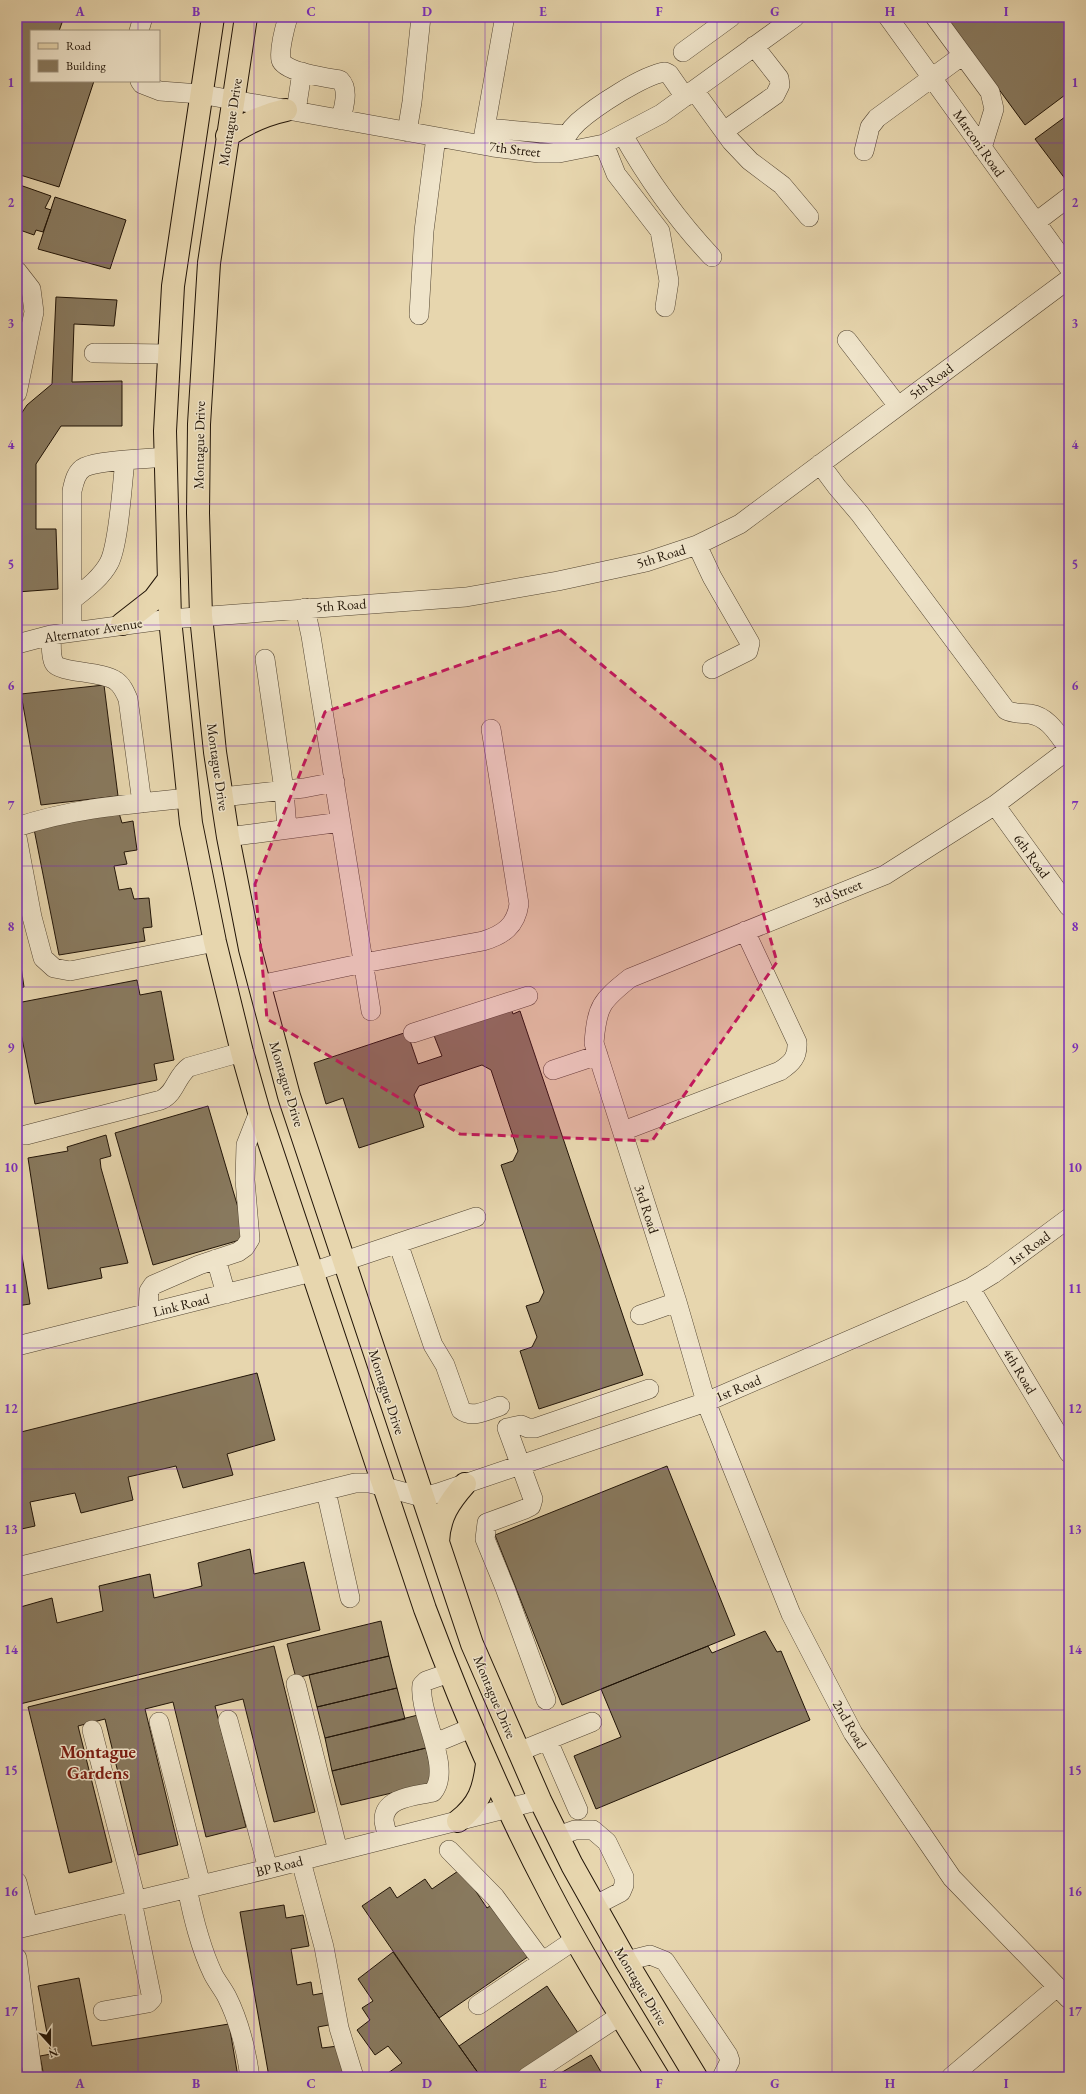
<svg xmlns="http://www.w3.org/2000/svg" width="1086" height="2094" viewBox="0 0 1086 2094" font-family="'EB Garamond',serif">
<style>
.building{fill:#88795e;stroke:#211407}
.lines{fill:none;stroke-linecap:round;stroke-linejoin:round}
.minor-casing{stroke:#524431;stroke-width:20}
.major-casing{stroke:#211407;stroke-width:24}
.minor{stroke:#efe4ca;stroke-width:19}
.major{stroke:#e7d6ae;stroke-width:22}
.marked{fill:#c2185b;fill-opacity:0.2;stroke:#c2185b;stroke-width:3;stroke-dasharray:8 5;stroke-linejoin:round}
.grid{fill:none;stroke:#7b2cbf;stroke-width:1;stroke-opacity:0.55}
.labels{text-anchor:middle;stroke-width:3;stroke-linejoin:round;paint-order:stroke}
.street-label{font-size:14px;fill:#211407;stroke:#efe4ca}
.district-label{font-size:18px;font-weight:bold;fill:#7a1f14;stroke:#efe4ca}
.neatline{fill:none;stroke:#7b2cbf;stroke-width:1.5}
.grid-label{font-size:13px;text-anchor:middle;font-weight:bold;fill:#7b2cbf}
</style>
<rect width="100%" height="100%" fill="#e7d6ae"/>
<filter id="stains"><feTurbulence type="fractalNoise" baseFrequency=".005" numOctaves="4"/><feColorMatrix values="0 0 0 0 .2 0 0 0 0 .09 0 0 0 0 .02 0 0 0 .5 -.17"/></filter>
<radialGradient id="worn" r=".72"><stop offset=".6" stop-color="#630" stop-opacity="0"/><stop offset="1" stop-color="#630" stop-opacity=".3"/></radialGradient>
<!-- building -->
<path class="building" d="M17,17H64L59,31H31V81H94L59,187L17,174Z
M946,17H1069V92L1025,125Z
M1069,114V178L1066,180L1035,139Z
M17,184L51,196L45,208L51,210L43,232L36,230L34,235L17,229Z
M55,197L126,220L110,269L38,249Z
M56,297L117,300L114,326L74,324L72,382L122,381V426H61L36,464V529H56L58,589L17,592V420L27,405L52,384Z
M104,685L118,796L41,805L21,694Z
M119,813L122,823L133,821L137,850L124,852L127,864L114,866L119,890L131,888L134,899L149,898L152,927L143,928L145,941L59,955L34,829Z
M17,939L24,987L17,988Z
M137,980L140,995L161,991L174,1060L154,1064L157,1080L35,1104L17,1013V1003Z
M510,1006L513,1014L520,1011L643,1375L539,1409L520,1351L532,1347L537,1337L526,1306L539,1302L544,1292L501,1165L513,1161L518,1151L491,1070L482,1065L419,1086L414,1095L424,1127L359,1148L343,1098L326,1104L314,1063L407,1032L418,1064L442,1056L433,1033Z
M208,1106L247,1238L153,1265L115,1133Z
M106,1135L111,1156L100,1159L101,1168L128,1263L100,1268L102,1278L48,1289L28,1158L68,1151L67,1147Z
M17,1226L30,1304L17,1306Z
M257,1373L275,1440L227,1454L233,1475L183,1488L176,1466L128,1477L133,1500L81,1513L75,1493L30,1502L35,1526L17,1530V1433Z
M667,1466L735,1635L562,1705L495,1535Z
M250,1549L254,1574L304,1562L320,1630L20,1704L17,1690V1608L52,1598L57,1623L103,1611L99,1586L150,1574L154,1598L202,1586L198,1563Z
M381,1621L389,1656L296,1678L287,1644Z
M765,1631L777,1652L781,1651L810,1720L596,1809L574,1756L621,1737L601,1689L708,1646L712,1653Z
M274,1646L315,1812L274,1822L243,1699L215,1706L246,1827L206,1837L173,1702L145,1709L178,1845L138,1855L105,1719L78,1726L112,1862L69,1873L28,1707Z
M389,1656L397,1688L317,1707L309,1675Z
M397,1688L405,1719L325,1738L317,1707Z
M418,1715L426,1748L332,1771L325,1738Z
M426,1748L434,1783L341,1805L332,1771Z
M461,1869L487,1908L493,1904L529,1956L439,2018L362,1906L390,1887L397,1898L425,1879L432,1889Z
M284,1905L286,1918L303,1915L309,1946L291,1949L297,1985L311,1982L313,1995L329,1992L334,2024L318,2027L322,2048L338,2046L344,2077H269L240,1912Z
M393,1952L439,2018L481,2077H391L388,2073L402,2063L388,2046L375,2055L357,2030L370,2020L362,2008L373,2001L358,1979Z
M79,1978L92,2046L229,2024L238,2077H44L40,2056L51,2054L38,1986Z
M547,1986L580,2036L520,2077H481L459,2046Z
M591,2055L604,2077H554Z"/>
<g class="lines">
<!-- minor casing -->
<g class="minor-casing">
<path id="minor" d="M288,17C285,27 279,50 281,60C284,72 328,78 340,80C350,90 343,108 341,120
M888,17L1069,268
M935,17L990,92L994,109L982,148
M139,31L143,17
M683,52L731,17
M140,81L142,84L160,91L200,94L493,147L539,153H559L604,144L661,114L795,17
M694,90L731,141L750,161L782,185L809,217
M296,111L302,72
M486,128L566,135
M724,131L775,95L780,85L779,78L754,46
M407,132L412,102L421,17
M623,135C648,179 678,221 712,257
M604,144L616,174L660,231L669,281L665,307
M482,145L504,21
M864,151L870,127L877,118L963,55
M559,153C563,141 568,131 578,122C595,107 643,75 665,72L669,74L685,97
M1036,222L1069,197
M17,271L31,289L34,312L17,393
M419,315L424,231L436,137
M847,340L898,406
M94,353L169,354
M820,464L837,487L860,514L1006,710C1014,714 1021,713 1030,714C1049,717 1058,735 1069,749
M697,545L712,577L750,643L748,651L712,669
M72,600C86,589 101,578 109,563C119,544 122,484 125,461
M305,608L311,636L371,1011
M72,632V491C74,482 76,471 85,467C99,460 148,459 166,457
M51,635C52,644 50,655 54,663C59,673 103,671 116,681C122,685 125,692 128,699L142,803
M17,644L51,635L170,619L466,597L558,581L646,562L697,545L740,524L1069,279
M265,659L284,790L287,829
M1069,749L995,805L885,875L630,978C601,1001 597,1006 594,1043L677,1302L706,1402L791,1614L853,1733L952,1878L1069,1999
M222,797L304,788L335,782
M995,805L1069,907
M17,827C72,808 131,804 188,798
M17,837L32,917L43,958L54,968L70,971L215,942
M228,837L341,822
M259,985L364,963L483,941C503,935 516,926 519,904L491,729
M413,1033L528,996
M553,1070L598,1055
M623,1131L780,1071C792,1063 798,1057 797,1042L745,931
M26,1135L161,1100C176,1093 176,1076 189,1067L242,1052
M398,1243L433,1345L445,1365L461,1410C472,1419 488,1410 500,1406
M216,1259L226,1294
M970,1288L1069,1453
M148,1313L149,1291L153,1285L199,1265L238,1252L245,1247L250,1239L245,1180L246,1145L259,1112
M640,1315L677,1302
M17,1346L312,1272L476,1217
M326,1491L350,1598
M17,1567L355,1483H370L422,1497L438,1493L706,1402L970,1288L993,1274L1069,1218
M296,1684L338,1851
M546,1700L505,1588L485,1539L487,1523L525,1509L531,1506L533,1499L507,1428L521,1425L528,1428H535L649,1389
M228,1720L268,1869
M159,1722L201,1885
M92,1730L136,1900
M548,1741L578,1810
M435,1743L471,1728
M518,1752L592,1722
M558,1836L575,1830H593L607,1842L624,1877V1885L621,1892L594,1906
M388,1839C387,1833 385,1827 384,1821C383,1797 416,1796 433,1792C453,1768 418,1714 422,1685L426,1681L449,1673
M449,1850L495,1897L542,1961
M301,1861L324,1947L339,2028L354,2077
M17,1882L28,1926
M187,1888C193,1917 200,1947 213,1974C217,1982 223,1989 227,1997C240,2023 246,2049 250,2077
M17,1929L268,1869L540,1800
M17,1958L33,2077
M626,1961L650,1955L665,1961L728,2055L730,2061L722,2077
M478,2005L576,1939
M103,2011L148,2003L152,1999L132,1901
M527,2077L621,2015
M951,2077L1057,1987"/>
</g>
<!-- major casing -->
<g class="major-casing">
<path id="major" d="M213,17L173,286L165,431L170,619L191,823L215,942L242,1052L259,1112L425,1609C461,1705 501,1800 549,1891C582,1955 621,2016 658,2077
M246,17L209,263L199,424L198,513L201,616L215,752L228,837L250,949L289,1096L472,1644L540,1800L572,1865L626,1961L696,2077
M227,136C246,123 263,115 286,110
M122,624L154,599L169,579
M438,1542C439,1517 449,1502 465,1484
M458,1821C479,1805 484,1789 487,1764"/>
</g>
<!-- minor -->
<use href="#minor" class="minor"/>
<!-- major -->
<use href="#major" class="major"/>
</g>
<!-- marked area -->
<path class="marked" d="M560,630L721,764L777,962L652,1141L460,1134L267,1019L255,884L325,712Z"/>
<!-- grid -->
<path class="grid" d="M138,17V31M254,17V2077M369,17V2077M485,17V2077M601,17V2077M717,17V2077M832,17V2077M948,17V2077M138,81V2077M17,143H1069M17,263H1069M17,384H1069M17,504H1069M17,625H1069M17,746H1069M17,866H1069M17,987H1069M17,1107H1069M17,1228H1069M17,1348H1069M17,1469H1069M17,1590H1069M17,1710H1069M17,1831H1069M17,1951H1069"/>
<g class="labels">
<!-- street labels -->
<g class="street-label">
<text transform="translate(230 122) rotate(-81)" y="5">Montague Drive</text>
<text transform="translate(979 143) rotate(55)" y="5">Marconi Road</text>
<text transform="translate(515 149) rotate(7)" y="5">7th Street</text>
<text transform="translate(931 381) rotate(-36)" y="5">5th Road</text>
<text transform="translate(199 445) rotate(-89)" y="5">Montague Drive</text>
<text transform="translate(661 556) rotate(-17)" y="5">5th Road</text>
<text transform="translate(341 605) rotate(-4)" y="5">5th Road</text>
<text transform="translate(93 630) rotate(-9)" y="5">Alternator Avenue</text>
<text transform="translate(218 767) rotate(82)" y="5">Montague Drive</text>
<text transform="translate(1032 856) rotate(54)" y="5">6th Road</text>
<text transform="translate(837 893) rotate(-22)" y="5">3rd Street</text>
<text transform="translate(287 1084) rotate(73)" y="5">Montague Drive</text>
<text transform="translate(647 1209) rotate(72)" y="5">3rd Road</text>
<text transform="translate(1029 1248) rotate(-36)" y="5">1st Road</text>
<text transform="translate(181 1305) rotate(-14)" y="5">Link Road</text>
<text transform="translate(1020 1371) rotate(59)" y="5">4th Road</text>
<text transform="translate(738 1388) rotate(-23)" y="5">1st Road</text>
<text transform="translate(387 1392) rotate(72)" y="5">Montague Drive</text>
<text transform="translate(495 1697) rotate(67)" y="5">Montague Drive</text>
<text transform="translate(850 1724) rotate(60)" y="5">2nd Road</text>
<text transform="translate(279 1866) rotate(-14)" y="5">BP Road</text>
<text transform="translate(641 1986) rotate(59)" y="5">Montague Drive</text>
</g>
<!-- district labels -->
<g class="district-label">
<text x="98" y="1758">Montague<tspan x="98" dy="21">Gardens</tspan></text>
</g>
</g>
<!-- margin -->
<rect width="1086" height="2094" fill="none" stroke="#e7d6ae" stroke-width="44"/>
<!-- legend -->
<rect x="30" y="30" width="130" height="52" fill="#efe4ca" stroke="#9d917c"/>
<rect x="38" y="43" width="20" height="6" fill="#e7d6ae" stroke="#9d917c"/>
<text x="66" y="50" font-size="12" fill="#211407">Road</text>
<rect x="38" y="60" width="20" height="12" fill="#88795e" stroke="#9d917c"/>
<text x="66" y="70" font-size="12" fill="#211407">Building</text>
<!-- north arrow -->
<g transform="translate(50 2044) rotate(159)" stroke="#efe4ca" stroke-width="3" paint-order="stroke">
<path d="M0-3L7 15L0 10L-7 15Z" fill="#211407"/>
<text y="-6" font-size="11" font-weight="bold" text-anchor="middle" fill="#211407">N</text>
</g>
<rect x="22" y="22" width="1042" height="2050" class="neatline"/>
<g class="grid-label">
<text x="80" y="16">A</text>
<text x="196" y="16">B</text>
<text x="311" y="16">C</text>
<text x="427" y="16">D</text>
<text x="543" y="16">E</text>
<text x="659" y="16">F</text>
<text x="775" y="16">G</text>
<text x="890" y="16">H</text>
<text x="1006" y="16">I</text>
<text x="11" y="87">1</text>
<text x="1075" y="87">1</text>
<text x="11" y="207">2</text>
<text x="1075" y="207">2</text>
<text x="11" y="328">3</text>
<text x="1075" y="328">3</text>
<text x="11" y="449">4</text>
<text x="1075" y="449">4</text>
<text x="11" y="569">5</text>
<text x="1075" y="569">5</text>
<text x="11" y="690">6</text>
<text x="1075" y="690">6</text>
<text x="11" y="810">7</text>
<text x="1075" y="810">7</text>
<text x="11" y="931">8</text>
<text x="1075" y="931">8</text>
<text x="11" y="1052">9</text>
<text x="1075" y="1052">9</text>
<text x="11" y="1172">10</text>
<text x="1075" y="1172">10</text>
<text x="11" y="1293">11</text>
<text x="1075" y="1293">11</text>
<text x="11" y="1413">12</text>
<text x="1075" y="1413">12</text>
<text x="11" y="1534">13</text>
<text x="1075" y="1534">13</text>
<text x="11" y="1654">14</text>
<text x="1075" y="1654">14</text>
<text x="11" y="1775">15</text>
<text x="1075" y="1775">15</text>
<text x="11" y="1896">16</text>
<text x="1075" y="1896">16</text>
<text x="11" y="2016">17</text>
<text x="1075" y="2016">17</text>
<text x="80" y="2088">A</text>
<text x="196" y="2088">B</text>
<text x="311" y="2088">C</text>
<text x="427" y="2088">D</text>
<text x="543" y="2088">E</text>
<text x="659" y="2088">F</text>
<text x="775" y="2088">G</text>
<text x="890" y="2088">H</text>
<text x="1006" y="2088">I</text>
</g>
<rect width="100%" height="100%" filter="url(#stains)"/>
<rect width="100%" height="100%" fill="url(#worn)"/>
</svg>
